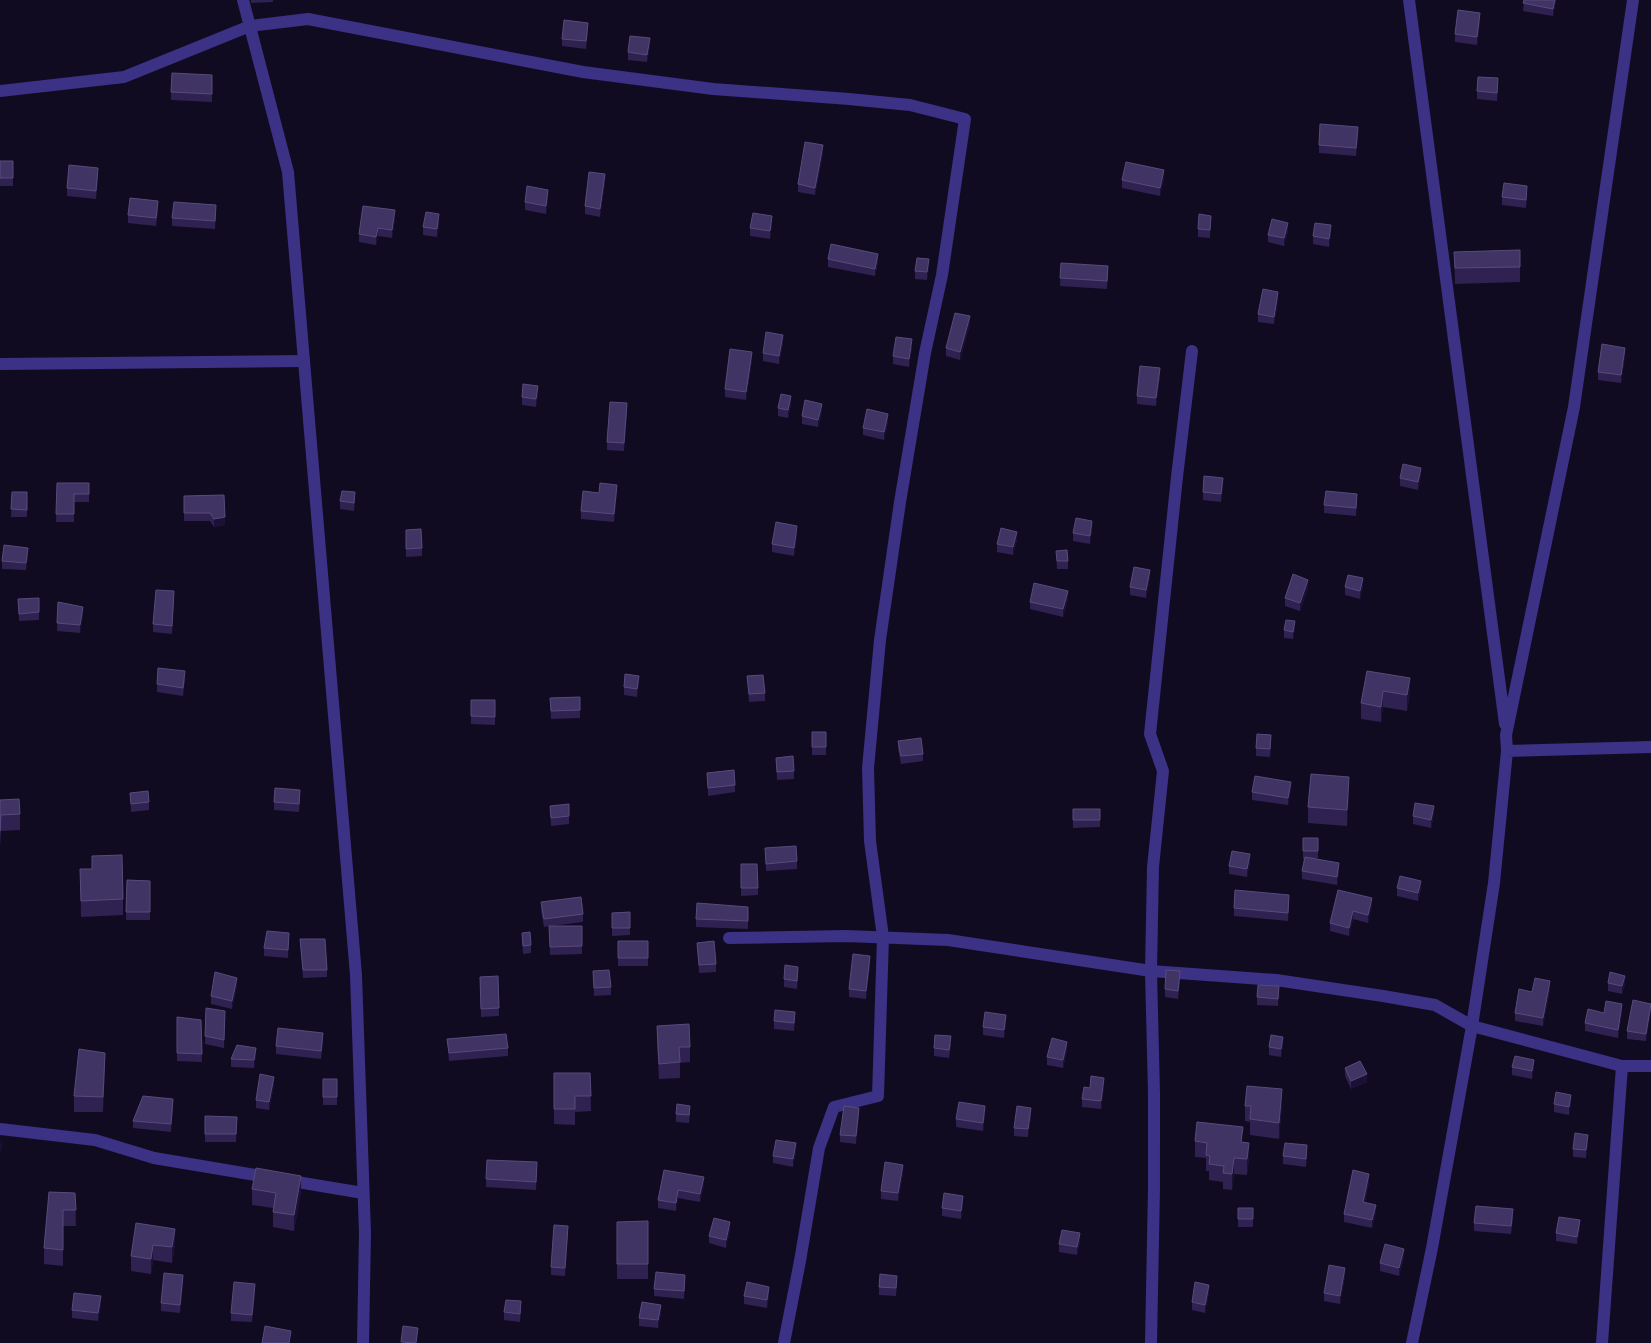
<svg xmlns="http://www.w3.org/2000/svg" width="1651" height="1343" viewBox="0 0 1651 1343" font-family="Commissioner,sans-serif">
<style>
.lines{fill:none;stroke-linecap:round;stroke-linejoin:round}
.lane{stroke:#3b3185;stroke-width:12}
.street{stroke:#3b3185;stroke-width:12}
.wall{fill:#2f2251}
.shaded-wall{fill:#1b1136}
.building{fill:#403464;stroke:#584b7c}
</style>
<rect width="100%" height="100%" fill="#100b21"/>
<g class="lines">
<!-- lane -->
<path class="lane" d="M250,26L308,19L583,72L713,89L849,99L910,105L965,119L942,275L925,353L900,502L880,640L868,768L870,841L883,937L878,1096L834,1107L819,1148L800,1261L784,1343
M0,364L304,361
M729,938L846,936L948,940L1151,971L1276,980L1383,996L1435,1005L1472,1026
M0,1129L95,1140L154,1158L363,1193
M1151,1343L1154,1188V1093L1151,971L1153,867L1163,771L1150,734L1177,477L1192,351"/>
<!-- street -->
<path class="street" d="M243,0L288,172L356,975L365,1233L363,1343
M1409,0L1505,724
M0,91L124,77L250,26
M1507,751L1651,747
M1472,1026L1622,1066H1651
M1412,1343L1432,1248L1472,1026L1494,883L1507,751L1506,735L1574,407L1633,0
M1602,1343L1622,1066"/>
</g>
<!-- wall -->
<path class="wall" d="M251,0H273V2L251,3Z
M1524,0H1556L1553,16L1523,11Z
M1480,21L1477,45L1455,42V34Z
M588,31L586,49L562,46V39Z
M650,46L647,62L628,60V52Z
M212,75V102L171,100V92Z
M1498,86L1497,101L1477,99V91Z
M1358,135L1356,156L1319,153V145Z
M823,153L815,195L798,192V184Z
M0,161H13V186H0Z
M98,176L96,199L67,196V188Z
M1164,178L1160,196L1122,188V180Z
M605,182L600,217L585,214V206Z
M1527,194L1526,208L1502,205V197Z
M548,198L546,214L525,210V202Z
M158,209L156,226L128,223V215Z
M216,213L215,229L172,226V218Z
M1211,216L1210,238L1198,237V229Z
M395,218L392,238L378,236L376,245L359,242V234Z
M439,222L437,237L423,235V227Z
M772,224L770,239L750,236V228Z
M1288,231L1284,246L1268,242V235Z
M1331,233L1329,247L1313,244V236Z
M1520,250V282L1455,284L1454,252Z
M828,259L878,262L875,276L828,267Z
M1061,263L1108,274L1107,289L1060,286Z
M929,267L927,280L915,279V271Z
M1278,300L1274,324L1258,322V314Z
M970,324L960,360L946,356V348Z
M783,343L779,364L763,361V353Z
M912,347L909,367L893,364V356Z
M1625,356L1621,383L1598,380V372Z
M752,360L746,400L725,397V389Z
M1160,376L1156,406L1137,404V396Z
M538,394L536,407L522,405V397Z
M791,404L788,418L778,416V408Z
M627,411L624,451L607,450V442Z
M822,412L818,427L802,424V416Z
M888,422L884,440L863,435V428Z
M1421,476L1418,490L1400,486V478Z
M57,483H89V502H74V522H56Z
M1223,486L1221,502L1203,500V492Z
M12,492H27V517H11Z
M617,492L614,522L581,519V511L599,493Z
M224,495L225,525L214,527L210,521H184V496Z
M355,500L354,511L340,509V501Z
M1357,502L1356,516L1324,513V505Z
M1092,529L1090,544L1073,541V533Z
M406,530L422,548V556L406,557Z
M797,534L794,556L772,552V544Z
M1017,540L1013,555L997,552V544Z
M1056,551L1068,561V569H1057Z
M28,556L26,570L2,569V561Z
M1150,578L1146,598L1130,595V587Z
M1363,586L1360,599L1345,595V587Z
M1308,588L1300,611L1285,606V598Z
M18,599L39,612V620L19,621Z
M174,599L172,634L153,632V624Z
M1068,599L1063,617L1030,609V602Z
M58,602L83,615L80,633L57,631Z
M1295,629L1293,639L1284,638V630Z
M1367,671L1410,694L1407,711L1383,707L1381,722L1361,719V703Z
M747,676L765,693V701L749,702Z
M185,679L183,696L157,692V684Z
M639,684L637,697L624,695V687Z
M580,697V718L551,719L550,698Z
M471,700H495V725L471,724Z
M812,732H826V755H812Z
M898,741L923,754V761L901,764L898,749Z
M1271,743L1270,757L1256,756V748Z
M776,758L794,771V779L777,780Z
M707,773L735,785V792L708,796Z
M1291,790L1288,805L1252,800V792Z
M130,793L149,802V810L131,812Z
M1349,793L1347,826L1308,823V807Z
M300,798L299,812L274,810V802Z
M0,800L20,814V830L1,831L0,847Z
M550,806L569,816V824L551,826Z
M1073,809H1100V827L1073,828Z
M1434,814L1431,828L1413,824V816Z
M1303,838H1318V858L1314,859L1339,871L1337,885L1302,879V871L1304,859H1303Z
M765,848L797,861V869L766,871Z
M92,856L123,899V915L81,917L80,869H92Z
M1250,862L1247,877L1229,874V866Z
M741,864L758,888V895L741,896Z
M127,880L150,881V920H126Z
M1397,888L1421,889L1418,901L1397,896Z
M1338,890L1372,906L1368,923L1353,919L1349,936L1330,931V923Z
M541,902L583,914V922L551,926H582V954L550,955L549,926L544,927L541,910Z
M1289,903L1288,921L1234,916V908Z
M748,907V929L696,927V919Z
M630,912V935L612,936V913Z
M289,933L288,958L264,956V948Z
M522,933L531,945V953L523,954Z
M300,939L327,970V977L303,978Z
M618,941H648V966H618Z
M697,943L716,964V972L699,973Z
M870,964L866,999L849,997V989Z
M593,971L611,987V995L594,996Z
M798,975L797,989L784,987V979Z
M498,976L499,1016L481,1017L480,977Z
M1180,979L1178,999L1165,997V989Z
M1608,983L1625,984L1622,994L1608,991Z
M237,986L232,1009L211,1004V996Z
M1279,986L1278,1006L1257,1005V997Z
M1550,989L1543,1026L1515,1021V1013Z
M1651,1004L1646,1041L1627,1039V1031Z
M206,1008L225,1011L224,1048L205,1044Z
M1622,1012L1618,1038L1585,1031V1023L1604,1013Z
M177,1017L201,1020L202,1062L177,1061Z
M795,1020L794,1031L774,1029V1021Z
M1006,1023L1004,1038L983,1035V1027Z
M657,1026L690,1047V1062L680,1063V1078L659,1079L657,1041Z
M447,1039L508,1048V1056L449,1061Z
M323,1041L321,1059L276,1054V1046Z
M951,1044L949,1058L934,1056V1048Z
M1283,1045L1281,1057L1269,1055V1047Z
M1067,1050L1063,1068L1047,1065V1057Z
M256,1056L254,1068L231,1067V1059Z
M1512,1067H1534L1532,1079L1512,1075Z
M105,1068L103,1112H74V1096Z
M1345,1068L1367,1082L1351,1089L1345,1076Z
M554,1073H590L591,1111L575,1112V1125L554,1124Z
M323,1079H337V1105H323Z
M274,1085L269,1110L256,1108V1100Z
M1104,1086L1101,1109L1082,1107V1099Z
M1571,1103L1569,1115L1554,1112V1104Z
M1282,1105L1279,1139L1250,1135V1122L1245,1121V1106Z
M173,1107L171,1132L133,1128V1121Z
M690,1113L689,1123L676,1122V1114Z
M985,1114L983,1131L956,1127V1119Z
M859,1115L856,1144L840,1142V1135Z
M205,1116L237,1117L236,1142H205Z
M1031,1116L1028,1137L1014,1136V1128Z
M1195,1141L1243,1142L1249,1158L1247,1175L1234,1174L1232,1190L1223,1189V1182L1209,1180V1171H1206V1158L1195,1157Z
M1588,1142L1586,1158L1573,1157V1149Z
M796,1151L793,1167L773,1163V1156Z
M1307,1153L1306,1167L1283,1164V1156Z
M537,1170L536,1190L486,1187V1179Z
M664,1170L704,1185L700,1202L678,1198L676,1211L658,1208V1200Z
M903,1173L898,1201L881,1199V1191Z
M1369,1182L1365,1202L1376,1212L1372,1228L1344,1222V1214Z
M252,1189L301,1192L294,1231L273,1227V1208L252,1205Z
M49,1192L75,1193L76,1226H63V1266L44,1264V1248Z
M963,1204L961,1219L942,1216V1208Z
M1238,1208H1253V1227H1238Z
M1513,1217L1511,1234L1474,1231V1223Z
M648,1221V1279H617V1222Z
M136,1223L175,1244L172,1263L153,1260L151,1274L131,1271V1256Z
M1580,1228L1577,1244L1556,1241V1233Z
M730,1230L726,1248L709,1243V1236Z
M568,1234L565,1276L551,1275V1267Z
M1080,1241L1077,1255L1059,1252V1244Z
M1404,1257L1399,1276L1380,1271V1263Z
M1345,1276L1340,1304L1324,1301V1293Z
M183,1283L180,1313L161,1311V1303Z
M685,1283L684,1299L654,1296V1289Z
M897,1284L896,1296L879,1295V1287Z
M255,1292L252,1322L231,1321V1313Z
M1209,1293L1205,1313L1192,1310V1302Z
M769,1295L767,1308L744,1304V1296Z
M101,1304L98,1321L72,1318V1310Z
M521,1309L520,1322L504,1320V1312Z
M661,1313L658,1328L639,1326V1318Z"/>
<!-- shaded-wall -->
<path class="shaded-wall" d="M1555,0H1556L1553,16V9Z
M1480,13V21L1477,45V37Z
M650,38V46L647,62V55Z
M823,145V153L815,195V188Z
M98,168V176L96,199V191Z
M1164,170V178L1160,196V188Z
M605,174V182L600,217V209Z
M548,190V198L546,214V206Z
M395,210V218L392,238V230Z
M439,214V222L437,237V229Z
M772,216V224L770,239V231Z
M1288,223V231L1284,246V238Z
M1331,225V233L1329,247V239Z
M378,228V236L376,245V237Z
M878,254V262L875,276V269Z
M929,259V267L927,280V272Z
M1278,292V300L1274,324V317Z
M970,316V324L960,360V352Z
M783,335V343L779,364V356Z
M912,339V347L909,367V359Z
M1625,348V356L1621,383V375Z
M752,352V360L746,400V392Z
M1160,368V376L1156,406V398Z
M538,386V394L536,407V399Z
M791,396V404L788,418V410Z
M627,403V411L624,451V443Z
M822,404V412L818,427V420Z
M888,414V422L884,440V432Z
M1421,468V476L1418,490V482Z
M1223,478V486L1221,502V494Z
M617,485V492L614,522V514Z
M225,517V525L214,527V519Z
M1092,521V529L1090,544V536Z
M797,526V534L794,556V548Z
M1017,532V540L1013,555V547Z
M28,548V556L26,570V563Z
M1150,570V578L1146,598V590Z
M1363,578V586L1360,599V591Z
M1308,580V588L1300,611V603Z
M1068,591V599L1063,617V609Z
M83,607V615L80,633V625Z
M1295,621V629L1293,639V632Z
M639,676V684L637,697V689Z
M1410,678V694L1407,711V695Z
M1383,691V707L1381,722V707Z
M1349,777V793L1347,826V810Z
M1291,782V790L1288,805V798Z
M1434,806V814L1431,828V820Z
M1250,854V862L1247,877V869Z
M1339,863V871L1337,885V877Z
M1421,881V889L1418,901V893Z
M1372,898V906L1368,923V915Z
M1353,911V919L1349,936V928Z
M870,956V964L866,999V991Z
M1625,976V984L1622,994V986Z
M237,978V986L232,1009V1001Z
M1550,981V989L1543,1026V1018Z
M1622,1004V1012L1618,1038V1030Z
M1651,1004V1012L1646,1041V1034Z
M1006,1015V1023L1004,1038V1030Z
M1283,1037V1045L1281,1057V1049Z
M1067,1042V1050L1063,1068V1060Z
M256,1048V1056L254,1068V1060Z
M105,1053V1068L103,1112V1097Z
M1534,1060V1067L1532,1079V1071Z
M1367,1074V1082L1351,1089V1081Z
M274,1077V1085L269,1110V1102Z
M1104,1078V1086L1101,1109V1101Z
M1282,1089V1105L1279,1139V1123Z
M1571,1095V1103L1569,1115V1107Z
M173,1099V1107L171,1132V1124Z
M985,1106V1114L983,1131V1123Z
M859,1108V1115L856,1144V1136Z
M1031,1108V1116L1028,1137V1129Z
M1588,1135V1142L1586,1158V1150Z
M2,1138V1146L0,1154V1146Z
M796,1143V1151L793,1167V1159Z
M1249,1143V1158L1247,1175V1159Z
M1234,1158V1174L1232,1190V1174Z
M903,1165V1173L898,1201V1193Z
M1369,1174V1182L1363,1210V1202Z
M301,1176V1192L294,1231V1215Z
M704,1177V1185L700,1202V1194Z
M678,1190V1198L676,1211V1203Z
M963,1196V1204L961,1219V1211Z
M1376,1205V1212L1372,1228V1220Z
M1580,1220V1228L1577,1244V1237Z
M730,1222V1230L726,1248V1240Z
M568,1226V1234L565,1276V1268Z
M175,1229V1244L172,1263V1247Z
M1080,1233V1241L1077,1255V1247Z
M153,1245V1260L151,1274V1259Z
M1404,1249V1257L1399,1276V1268Z
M1345,1268V1276L1340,1304V1296Z
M183,1275V1283L180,1313V1305Z
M255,1284V1292L252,1322V1315Z
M1209,1285V1293L1205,1313V1305Z
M769,1287V1295L767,1308V1300Z
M101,1296V1304L98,1321V1313Z
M661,1305V1313L658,1328V1320Z"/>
<!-- building -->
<path class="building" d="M1524,0H1555L1553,9L1523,3Z
M1458,10L1480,13L1477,37L1455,34Z
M564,20L588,23L586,41L562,39Z
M630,36L650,38L647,55L628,52Z
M172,73L212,75V94L171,92Z
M1478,77L1498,78L1497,93L1477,91Z
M1320,124L1358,127L1356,148L1319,145Z
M805,142L823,145L815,188L798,184Z
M0,161H13V178H0Z
M1126,162L1164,170L1160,188L1122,180Z
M69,165L98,168L96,191L67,188Z
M589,172L605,174L600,209L585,206Z
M1504,183L1527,186L1526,200L1502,197Z
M527,186L548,190L546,206L525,202Z
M130,198L158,201L156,218L128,215Z
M174,202L216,205L215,221L172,218Z
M363,206L395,210L392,230L378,228L376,237L359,234Z
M426,212L439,214L437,229L423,227Z
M753,213L772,216L770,231L750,228Z
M1199,214L1211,216L1210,230L1198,229Z
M1272,219L1288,223L1284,238L1268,235Z
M1315,223L1331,225L1329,239L1313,236Z
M831,244L878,254L875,269L828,259Z
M1520,250V267L1455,268L1454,252Z
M917,258L929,259L927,272L915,271Z
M1061,263L1108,266L1107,281L1060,278Z
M1263,289L1278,292L1274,317L1258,314Z
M955,313L970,316L960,352L946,348Z
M766,332L783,335L779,356L763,353Z
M896,337L912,339L909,359L893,356Z
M1602,344L1625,348L1621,375L1598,372Z
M730,349L752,352L746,392L725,389Z
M1140,366L1160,368L1156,398L1137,396Z
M523,384L538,386L536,399L522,397Z
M781,394L791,396L788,410L778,408Z
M805,400L822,404L818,420L802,416Z
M610,402L627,403L624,443L607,442Z
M867,409L888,414L884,432L863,428Z
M1403,464L1421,468L1418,482L1400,478Z
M1204,476L1223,478L1221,494L1203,492Z
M57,483H89V494H74V514H56Z
M600,483L617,485L614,514L581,511L583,491L599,493Z
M342,491L355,492L354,503L340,501Z
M1326,491L1357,494L1356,508L1324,505Z
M12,492H27V510L11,509Z
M224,495L225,517L214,519L210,513H184V496Z
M1076,518L1092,521L1090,536L1073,533Z
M776,522L797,526L794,548L772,544Z
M1001,528L1017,532L1013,547L997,544Z
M421,529L422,548L406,549V530Z
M4,545L28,548L26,563L2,561Z
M1067,550L1068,561H1057L1056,551Z
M1134,567L1150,570L1146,590L1130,587Z
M1293,574L1308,580L1300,603L1285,598Z
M1348,575L1363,578L1360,591L1345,587Z
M1034,583L1068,591L1063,609L1030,602Z
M156,590L174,591L172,626L153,624Z
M39,598V612L19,614L18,599Z
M58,602L83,607L80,625L57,623Z
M1286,620L1295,621L1293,632L1284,630Z
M158,668L185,671L183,688L157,684Z
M1367,671L1410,678L1407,695L1383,691L1381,707L1361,703Z
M625,674L639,676L637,689L624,687Z
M763,675L765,693L749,694L747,676Z
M580,697V710L551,711L550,698Z
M471,700H495V717L471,716Z
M812,732H826V747H812Z
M1257,734L1271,735L1270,749L1256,748Z
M921,738L923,754L901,756L898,741Z
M793,756L794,771L777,772L776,758Z
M734,770L735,785L708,788L707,773Z
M1311,774L1349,777L1347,810L1308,807Z
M1255,776L1291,782L1288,798L1252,792Z
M275,788L300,790L299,804L274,802Z
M148,791L149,802L131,804L130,793Z
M19,799L20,814L1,815L0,831V800Z
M1415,803L1434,806L1431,820L1413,816Z
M569,804V816L551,818L550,806Z
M1073,809H1100V820H1073Z
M1303,838H1318V851H1303Z
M796,846L797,861L766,864L765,848Z
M1232,851L1250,854L1247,869L1229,866Z
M122,855L123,899L81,901L80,869H92V856Z
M1305,857L1339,863L1337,877L1302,871Z
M741,864H757L758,888H741Z
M1400,876L1421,881L1418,893L1397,888Z
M127,880L150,881V912H126Z
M1235,890L1289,895L1288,913L1234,908Z
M1338,890L1372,898L1368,915L1353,911L1349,928L1330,923Z
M581,897L583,914L544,919L541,902Z
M697,903L748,907V921L696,919Z
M630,912V928H612V913Z
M549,926H582V946L550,947Z
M267,931L289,933L288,950L264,948Z
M530,932L531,945L523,946L522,933Z
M300,939H325L327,970H303Z
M618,941H648V958H618Z
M714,941L716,964L699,965L697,943Z
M853,954L870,956L866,991L849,989Z
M785,965L798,967L797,981L784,979Z
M609,970L611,987L594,988L593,971Z
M1166,970L1180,971L1178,991L1165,989Z
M215,972L237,978L232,1001L211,996Z
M1610,972L1625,976L1622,986L1608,983Z
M498,976L499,1008L481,1009L480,977Z
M1535,978L1550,981L1543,1018L1515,1013L1519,989L1532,992Z
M1258,985L1279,986L1278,999L1257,997Z
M1633,1000L1651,1004L1646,1034L1627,1031Z
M1606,1001L1622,1004L1618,1030L1585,1023L1588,1009L1604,1013Z
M206,1008L225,1011L224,1040L205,1036Z
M775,1010L795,1012L794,1023L774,1021Z
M985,1012L1006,1015L1004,1030L983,1027Z
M177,1017L201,1020L202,1054L177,1053Z
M689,1024L690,1047H679L680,1062L659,1064L657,1026Z
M278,1028L323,1033L321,1051L276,1046Z
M506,1034L508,1048L449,1053L447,1039Z
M935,1035L951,1036L949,1050L934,1048Z
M1271,1035L1283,1037L1281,1049L1269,1047Z
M1052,1038L1067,1042L1063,1060L1047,1057Z
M237,1045L256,1048L254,1060L231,1059Z
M79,1049L105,1053L103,1097L74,1096Z
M1515,1056L1534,1060L1532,1071L1512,1067Z
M1360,1061L1367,1074L1351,1081L1345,1068Z
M554,1073H590L591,1096H575V1109H554Z
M260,1074L274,1077L269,1102L256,1100Z
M1091,1076L1104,1078L1101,1101L1082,1099L1084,1087L1090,1088Z
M323,1079H337V1097H323Z
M1247,1086L1282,1089L1279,1123L1250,1119L1251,1106H1245Z
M1556,1092L1571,1095L1569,1107L1554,1104Z
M143,1096L173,1099L171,1124L133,1121Z
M959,1102L985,1106L983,1123L956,1119Z
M677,1104L690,1106L689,1115L676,1114Z
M844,1106L859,1108L856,1136L840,1135Z
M1017,1106L1031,1108L1028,1129L1014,1128Z
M205,1116L237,1117L236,1134H205Z
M1197,1122L1243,1127L1241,1142L1249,1143L1247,1159L1234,1158L1232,1174L1223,1173L1224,1166L1209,1164L1210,1156L1206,1155L1207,1143L1195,1141Z
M1575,1133L1588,1135L1586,1150L1573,1149Z
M776,1140L796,1143L793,1159L773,1156Z
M1285,1143L1307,1145L1306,1159L1283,1156Z
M487,1160L537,1162L536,1182L486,1179Z
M885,1162L903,1165L898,1193L881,1191Z
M256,1168L301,1176L294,1215L273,1212L276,1193L252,1189Z
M664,1170L704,1177L700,1194L678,1190L676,1203L658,1200Z
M1353,1170L1369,1174L1363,1202L1376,1205L1372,1220L1344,1214Z
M49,1192L75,1193L76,1210H63V1250L44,1248Z
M944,1193L963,1196L961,1211L942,1208Z
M1476,1206L1513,1209L1511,1226L1474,1223Z
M1238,1208H1253V1219H1238Z
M1559,1217L1580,1220L1577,1237L1556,1233Z
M714,1218L730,1222L726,1240L709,1236Z
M648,1221V1264H617V1222Z
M136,1223L175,1229L172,1247L153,1245L151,1259L131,1256Z
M554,1225L568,1226L565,1268L551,1267Z
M1062,1230L1080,1233L1077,1247L1059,1244Z
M1385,1244L1404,1249L1399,1268L1380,1263Z
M1329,1265L1345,1268L1340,1296L1324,1293Z
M656,1272L685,1275L684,1291L654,1289Z
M164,1273L183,1275L180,1305L161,1303Z
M880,1274L897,1276L896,1288L879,1287Z
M234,1282L255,1284L252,1315L231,1313Z
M747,1282L769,1287L767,1300L744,1296Z
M1195,1282L1209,1285L1205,1305L1192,1302Z
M74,1293L101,1296L98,1313L72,1310Z
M506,1300L521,1301L520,1314L504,1312Z
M642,1302L661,1305L658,1320L639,1318Z
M265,1326L291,1331L289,1343H262Z
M403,1326L418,1328L416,1343L401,1342Z"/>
</svg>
